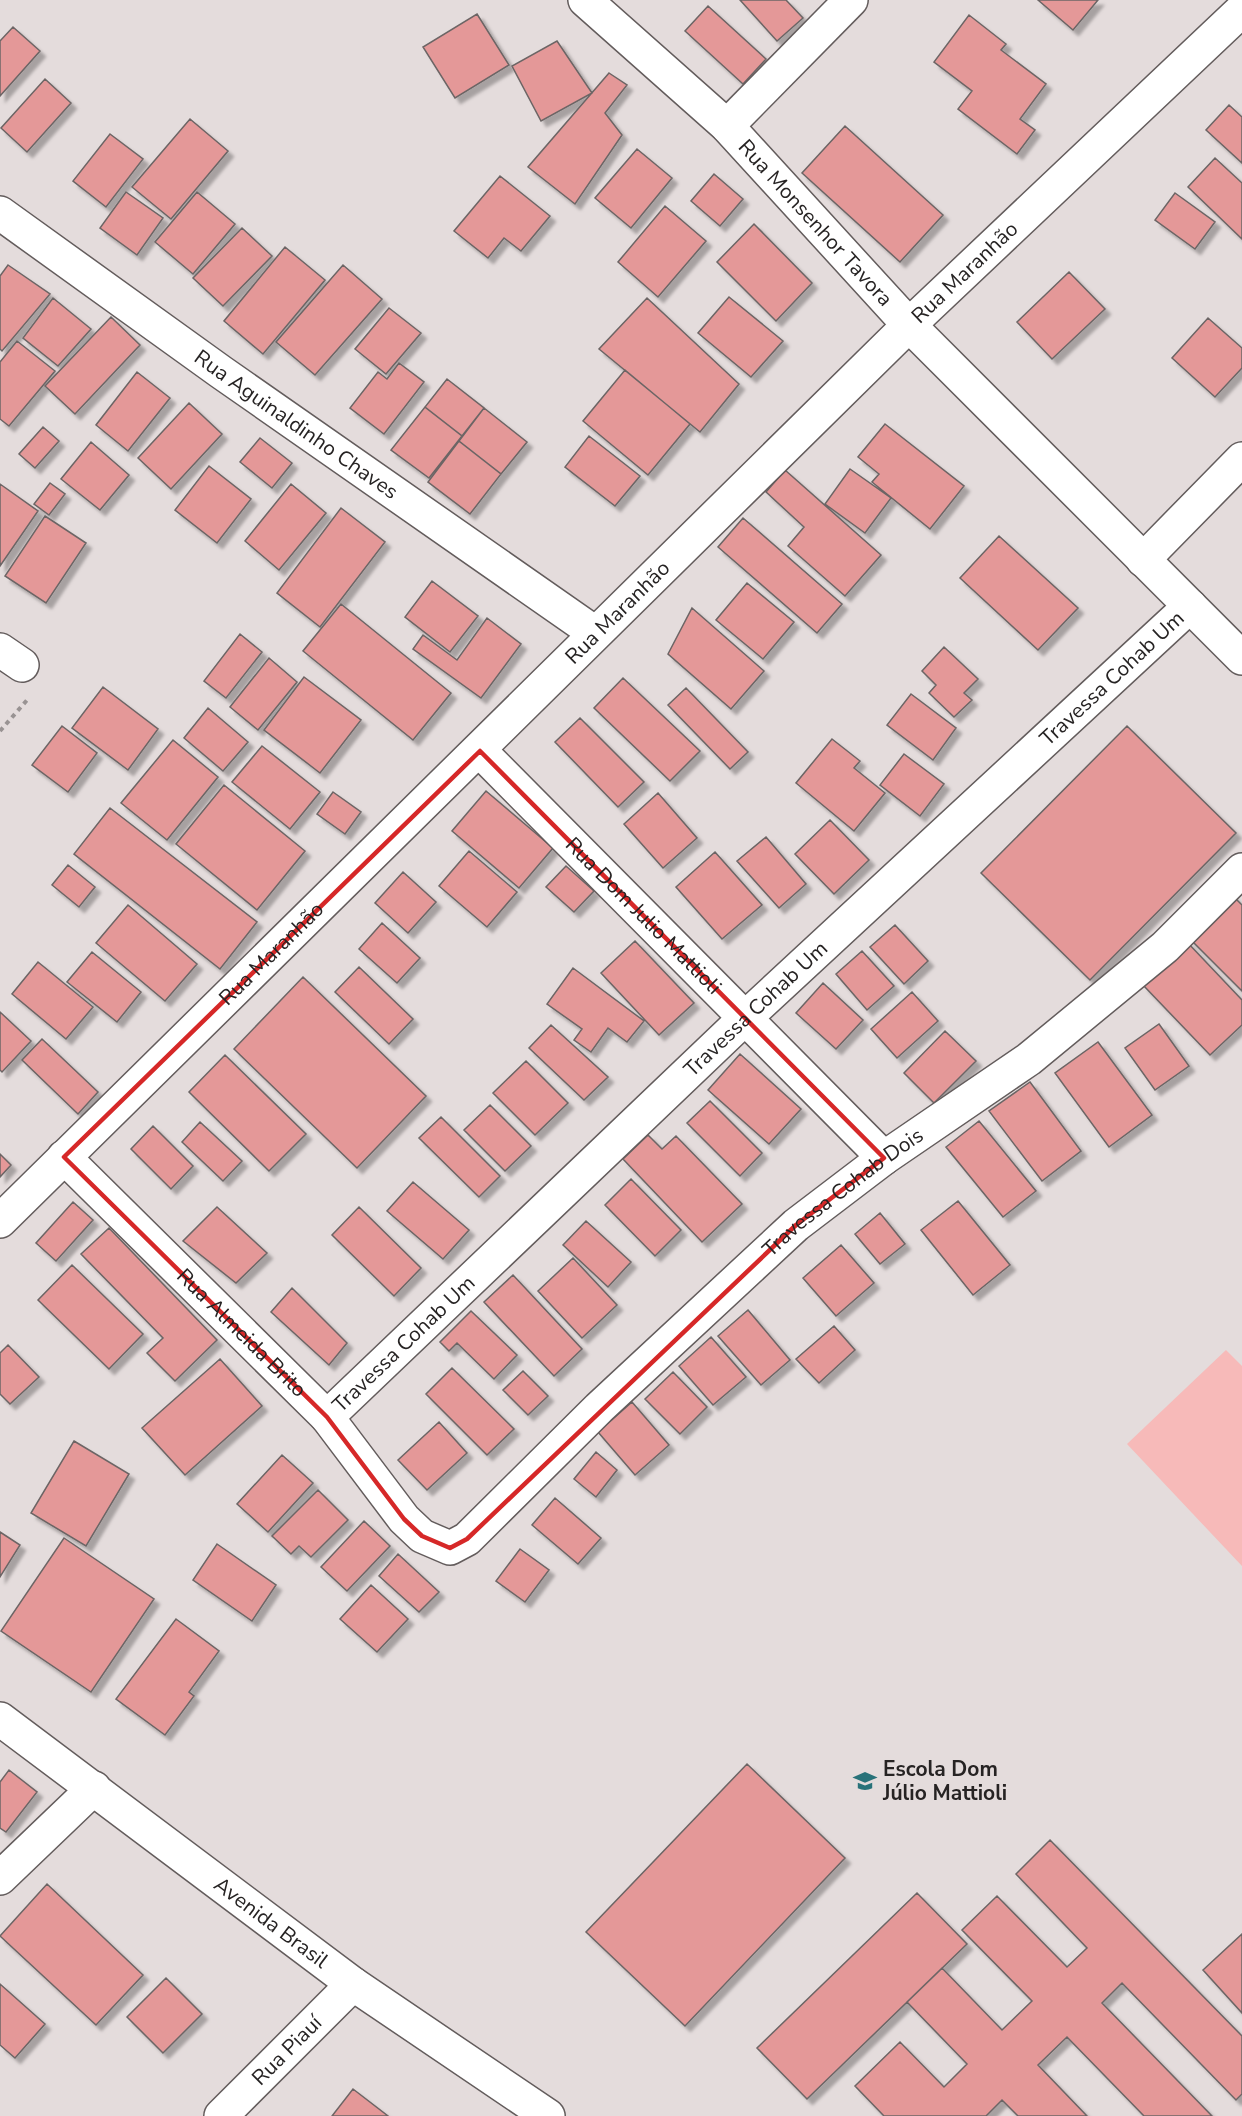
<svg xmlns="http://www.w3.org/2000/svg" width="1242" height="2116" viewBox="0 0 1242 2116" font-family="'Nunito Sans',sans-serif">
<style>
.green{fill:#f7bab9}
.building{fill:#e49898;stroke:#6c6565;stroke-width:1.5;filter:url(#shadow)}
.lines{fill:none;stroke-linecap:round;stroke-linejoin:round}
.minor-casing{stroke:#635c5c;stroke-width:36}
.path{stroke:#999393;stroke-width:4;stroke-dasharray:4.5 4.5;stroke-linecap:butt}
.minor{stroke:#fff;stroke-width:33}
.marked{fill:none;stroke:#d62828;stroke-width:4.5;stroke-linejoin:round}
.labels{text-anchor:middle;stroke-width:4.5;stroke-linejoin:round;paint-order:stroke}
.street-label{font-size:21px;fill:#262323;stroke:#e4dcdc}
.poi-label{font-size:21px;font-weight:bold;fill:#262323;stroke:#e4dcdc;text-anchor:start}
</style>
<defs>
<filter id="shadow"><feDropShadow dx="5.5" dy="5.5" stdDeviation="1.5" flood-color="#0004"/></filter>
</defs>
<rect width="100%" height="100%" fill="#e4dcdc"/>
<!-- green -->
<path class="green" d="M1226,1350L1242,1366V1566L1127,1444Z"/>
<!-- building -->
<path class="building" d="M740,0H786L803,18L777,41Z
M1038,0H1098L1073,30Z
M708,6L766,59L743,84L685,31Z
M477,14L509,65L455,98L423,47Z
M969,15L1006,44L1001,50L1046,84L1020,119L1035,130L1017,154L958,109L972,91L934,62Z
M13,27L40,51L0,96V41Z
M557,41L592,93L541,121L512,66Z
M609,73L627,85L605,113L622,135L575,204L528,167Z
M45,79L71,103L27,152L1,128Z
M1229,105L1242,117V163L1206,130Z
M190,119L228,151L171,219L132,187Z
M845,126L943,215L900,262L802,173Z
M110,134L143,159L106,207L73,181Z
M637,149L672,178L631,228L595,198Z
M1215,158L1242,183V239L1188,187Z
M714,174L743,199L720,226L691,201Z
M500,176L550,216L521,251L504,238L488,258L454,231Z
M126,192L163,218L137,255L100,228Z
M197,192L235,224L193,274L155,242Z
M1175,193L1215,222L1195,249L1155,220Z
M665,206L706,241L658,297L618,262Z
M754,224L812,283L776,321L717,262Z
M242,228L272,256L223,306L193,278Z
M285,247L325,280L263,354L224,321Z
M8,265L50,294L2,351L0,349V276Z
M343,265L382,299L315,375L276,342Z
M1069,272L1105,309L1052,359L1017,322Z
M729,297L783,341L751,377L698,333Z
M53,298L91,329L58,366L23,338Z
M647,298L739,384L700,432L599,349Z
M389,308L421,333L386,374L355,349Z
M111,317L140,345L75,414L45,386Z
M1208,318L1242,348V368L1215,397L1172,358Z
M17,341L55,371L9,426L0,419V362Z
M399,363L424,382L384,434L350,408L378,372L387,379Z
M625,370L690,424L648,475L583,421Z
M137,372L170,398L128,451L96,425Z
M447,379L484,408L462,436L425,407Z
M189,403L222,434L171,489L138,458Z
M425,407L462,436L429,478L391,450Z
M484,408L527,442L501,474L459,441Z
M885,424L964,486L930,529L872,482L879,474L858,457Z
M43,427L59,441L35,468L19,454Z
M589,436L640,476L615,506L565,467Z
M260,438L292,463L272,488L240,462Z
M459,441L501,474L470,514L428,482Z
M91,442L129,475L100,510L61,479Z
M209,466L251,499L217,543L175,510Z
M850,469L891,498L865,533L825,504Z
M785,470L881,555L845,596L788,546L804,527L766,492Z
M50,483L65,494L49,515L34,504Z
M0,484L38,511L0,566Z
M291,484L326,513L279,570L245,541Z
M341,508L385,542L320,627L277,593Z
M45,516L86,543L46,603L5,576Z
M743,518L842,604L817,633L718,547Z
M999,536L1078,608L1038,650L960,578Z
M432,581L478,616L450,652L405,617Z
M747,583L794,622L763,659L716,620Z
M341,604L451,693L413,740L303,651Z
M692,608L764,671L731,709L668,654Z
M487,618L521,644L481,698L413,649L423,635L457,660Z
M240,634L262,652L226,698L204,681Z
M944,647L978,679L964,693L972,700L954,717L929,693L936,685L922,671Z
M269,658L297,682L258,730L230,707Z
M304,677L361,720L320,773L264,730Z
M623,678L700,751L670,781L594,708Z
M103,687L158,729L128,770L72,728Z
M686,688L748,752L730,769L668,705Z
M911,694L956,728L933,760L887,725Z
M208,708L248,742L223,771L184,738Z
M580,718L644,782L618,807L555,742Z
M62,726L97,753L68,792L32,765Z
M1127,726L1236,833L1090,980L981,873Z
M832,739L860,761L854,768L885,793L854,831L796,783Z
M173,740L218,777L167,840L121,803Z
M262,746L320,792L290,829L232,782Z
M904,754L944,784L920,816L880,785Z
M224,785L305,851L257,910L176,844Z
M486,791L553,848L519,888L452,831Z
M333,792L361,812L345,834L317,814Z
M658,793L697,838L663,868L624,824Z
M110,808L257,922L220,969L74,854Z
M830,820L869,860L834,894L795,854Z
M766,837L806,884L779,908L737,861Z
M469,851L517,892L487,927L439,886Z
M715,852L762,905L722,939L676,887Z
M68,865L95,887L79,907L52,885Z
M566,866L594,891L574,912L546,887Z
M403,872L436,902L408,933L375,903Z
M1231,894L1242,905V991L1189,938Z
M128,905L197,964L165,1001L96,943Z
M382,923L420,958L397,983L359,949Z
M895,925L928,961L904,984L870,947Z
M635,941L694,1003L659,1035L601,973Z
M1187,942L1242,1000V1025L1210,1055L1143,985Z
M862,951L894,986L867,1010L836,974Z
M92,952L141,992L117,1022L67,982Z
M38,962L93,1007L66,1039L12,994Z
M359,967L413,1019L389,1044L335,992Z
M573,968L644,1021L627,1042L608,1028L591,1052L574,1040L582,1029L547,1004Z
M303,977L426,1096L357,1168L234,1049Z
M823,983L863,1020L836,1049L796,1013Z
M912,992L938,1021L897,1058L871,1029Z
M0,1012L31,1041L2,1072L0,1070Z
M1159,1024L1189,1066L1155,1090L1125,1048Z
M551,1025L608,1077L584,1100L529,1048Z
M945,1031L976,1061L934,1103L904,1073Z
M42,1039L98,1092L78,1114L22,1060Z
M1098,1042L1152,1115L1109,1147L1055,1073Z
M740,1054L801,1109L769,1144L708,1090Z
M225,1055L306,1134L269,1171L189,1092Z
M526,1061L568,1103L535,1135L493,1093Z
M1030,1082L1081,1151L1042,1181L989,1111Z
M710,1101L762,1153L740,1176L687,1123Z
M490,1105L531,1146L505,1171L464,1130Z
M441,1117L500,1176L479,1197L419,1138Z
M979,1121L1036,1191L1003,1217L946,1147Z
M200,1122L242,1161L223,1181L182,1142Z
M153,1126L193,1166L171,1189L131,1149Z
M648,1135L662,1149L676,1136L742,1204L702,1242L623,1159Z
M0,1154L11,1165L0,1177Z
M631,1179L681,1230L655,1256L605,1205Z
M413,1182L469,1230L443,1259L387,1211Z
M958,1201L1010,1265L973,1295L921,1230Z
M73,1202L93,1220L56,1261L36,1243Z
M217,1207L267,1253L236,1283L183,1241Z
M359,1207L421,1268L394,1296L332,1235Z
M880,1213L905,1244L880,1264L855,1234Z
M586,1221L631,1262L608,1287L563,1245Z
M109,1228L217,1340L175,1381L147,1353L163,1338L81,1254Z
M841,1245L874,1283L836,1316L803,1278Z
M573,1258L617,1305L582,1338L538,1291Z
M72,1265L143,1334L109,1369L38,1300Z
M513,1275L582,1349L554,1376L484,1302Z
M292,1288L347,1343L329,1365L271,1312Z
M748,1310L790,1360L761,1385L718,1336Z
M471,1311L517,1355L494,1379L457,1343L449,1351L440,1342Z
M834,1326L855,1350L819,1383L796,1359Z
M711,1337L746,1377L713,1405L679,1366Z
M8,1345L39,1377L10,1404L0,1394V1353Z
M220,1359L262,1406L185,1475L142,1428Z
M452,1368L514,1429L487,1455L426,1394Z
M523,1371L548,1396L528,1415L503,1390Z
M673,1372L707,1407L680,1434L645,1399Z
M632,1402L669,1445L635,1475L598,1432Z
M439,1422L467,1453L427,1490L398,1460Z
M74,1441L129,1474L86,1546L31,1513Z
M596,1452L617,1470L596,1497L574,1479Z
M282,1455L313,1483L268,1532L237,1504Z
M318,1490L348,1520L311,1557L299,1546L291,1554L272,1536Z
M555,1498L601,1538L578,1564L532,1525Z
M364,1521L390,1546L347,1591L321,1567Z
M0,1532L20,1545L0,1577Z
M64,1538L154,1599L91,1692L1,1631Z
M217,1544L276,1585L252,1621L193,1580Z
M520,1549L549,1570L525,1602L496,1581Z
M398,1554L439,1592L419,1612L379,1576Z
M371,1585L408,1619L377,1652L340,1619Z
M176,1619L219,1651L189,1692L194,1696L165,1735L116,1699Z
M747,1764L845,1858L685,2026L586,1932Z
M9,1770L37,1792L6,1832L0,1828V1782Z
M1050,1840L1242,2036V2094L1236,2100L1122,1983L1102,2003L1212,2116H1144L1067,2037L1038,2065L1087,2116H1018L1002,2100L986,2116H884L855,2086L900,2042L944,2087L967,2064L907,2002L942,1968L1002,2030L1032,2001L962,1930L997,1896L1067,1967L1087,1948L1016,1874Z
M47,1884L143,1975L96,2025L0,1936Z
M917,1893L967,1944L807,2099L757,2048Z
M1242,1934V2013L1203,1970Z
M166,1978L202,2014L163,2053L127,2017Z
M0,1984L45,2024L15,2058L0,2045Z
M353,2089L388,2116H332Z"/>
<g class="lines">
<!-- minor casing -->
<g class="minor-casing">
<g id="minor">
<path id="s1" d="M585,0L727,126L909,325L1242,658"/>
<path d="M727,126L851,0"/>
<path id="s2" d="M0,213L221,372L595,633"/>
<path d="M1143,560L1242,459"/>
<path d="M0,650L22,665"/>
<path id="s3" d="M480,751L884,1158"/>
<path id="s4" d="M64,1157L327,1417L404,1519L422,1536L450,1548L467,1539L599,1408L796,1225L884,1158L1029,1059L1165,947L1242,870"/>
<path id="s5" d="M0,1221L909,325L1242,10"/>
<path id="s6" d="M327,1417L744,1019L1190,606"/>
<path id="s7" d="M0,1719L353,1984L548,2116"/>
<path d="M0,1878L94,1788"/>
<path id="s8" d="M221,2116L353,1984"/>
</g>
</g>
<!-- path -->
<path class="path" d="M0,731L28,699"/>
<!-- minor -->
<use href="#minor" class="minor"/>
</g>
<!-- marked area -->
<path class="marked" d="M480,751L884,1158L796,1225L467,1539L450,1548L422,1536L404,1519L327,1417L64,1157Z"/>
<!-- icons -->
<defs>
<g id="school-bare" transform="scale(1.8)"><path d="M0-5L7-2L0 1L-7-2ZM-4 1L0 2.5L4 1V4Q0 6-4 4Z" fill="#287279" stroke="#e4dcdc" stroke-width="2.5" paint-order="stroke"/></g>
</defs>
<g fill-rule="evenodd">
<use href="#school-bare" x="865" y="1781"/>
</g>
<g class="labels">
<!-- street labels -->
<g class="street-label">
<text dy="7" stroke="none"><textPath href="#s1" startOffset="321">Rua Monsenhor Tavora</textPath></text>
<text dy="7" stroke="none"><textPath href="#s5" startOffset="1353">Rua Maranhão</textPath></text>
<text dy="7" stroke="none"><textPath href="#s2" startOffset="364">Rua Aguinaldinho Chaves</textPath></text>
<text dy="7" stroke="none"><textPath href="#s5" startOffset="867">Rua Maranhão</textPath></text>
<text dy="7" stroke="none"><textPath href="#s6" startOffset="1078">Travessa Cohab Um</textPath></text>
<text dy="7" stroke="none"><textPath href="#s3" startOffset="232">Rua Dom Julio Mattioli</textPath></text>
<text dy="7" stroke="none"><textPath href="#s5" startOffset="381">Rua Maranhão</textPath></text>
<text dy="7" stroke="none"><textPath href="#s6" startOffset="592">Travessa Cohab Um</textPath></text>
<text dy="7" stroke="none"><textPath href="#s4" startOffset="1084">Travessa Cohab Dois</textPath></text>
<text dy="7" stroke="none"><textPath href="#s4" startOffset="250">Rua Almeida Brito</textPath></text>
<text dy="7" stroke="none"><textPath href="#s6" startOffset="106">Travessa Cohab Um</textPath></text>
<text dy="7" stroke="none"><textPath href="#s7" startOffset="339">Avenida Brasil</textPath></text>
<text dy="7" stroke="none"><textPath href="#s8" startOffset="93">Rua Piauí</textPath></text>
</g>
<!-- poi labels -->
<g class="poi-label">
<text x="883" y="1776">Escola Dom<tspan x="883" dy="24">Júlio Mattioli</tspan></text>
</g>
</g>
</svg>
